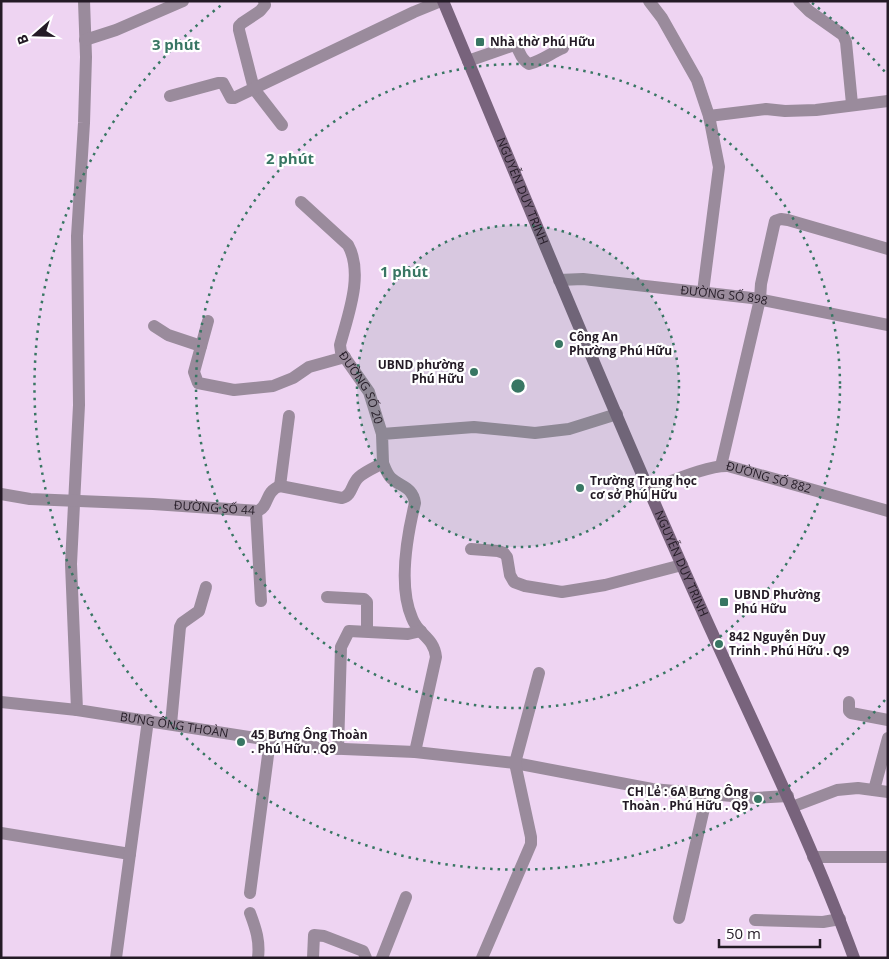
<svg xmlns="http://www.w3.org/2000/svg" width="889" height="959" viewBox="0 0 889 959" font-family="'Open Sans',sans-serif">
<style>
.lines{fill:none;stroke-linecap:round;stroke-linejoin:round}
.minor{stroke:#9a8b9c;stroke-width:12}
.tertiary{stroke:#9a8b9c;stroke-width:12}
.secondary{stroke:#78637c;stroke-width:12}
.ring{fill:none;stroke:#387663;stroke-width:2.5;stroke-dasharray:2.5 5}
.poi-dot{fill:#387663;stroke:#fff;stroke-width:2}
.labels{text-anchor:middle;stroke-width:4.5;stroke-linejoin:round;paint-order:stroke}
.poi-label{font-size:12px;font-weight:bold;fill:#241b26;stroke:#fff;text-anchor:start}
.street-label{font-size:12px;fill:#241b26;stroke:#fff}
.centre{fill:#387663;stroke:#fff;stroke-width:2.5}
.ring-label{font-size:15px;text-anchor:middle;font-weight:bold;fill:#387663;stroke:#fff;stroke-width:4.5;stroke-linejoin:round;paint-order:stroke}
</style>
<rect width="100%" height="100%" fill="#eed4f2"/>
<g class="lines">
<!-- minor -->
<g class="minor">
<path id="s1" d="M84,1L86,57L84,123L77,236L79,405L71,564L77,710L320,748L415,752L515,763L652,789L755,798L788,796"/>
<path d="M264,1L265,5L260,11L242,23L239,26V30L254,89L282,125"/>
<path d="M649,1L662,18L697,80L709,116L719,167L703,292"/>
<path d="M799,1L809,11L843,35L846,42L852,104"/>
<path d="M85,40L116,30L183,1"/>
<path d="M468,61L514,45C521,49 518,58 529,64C542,61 551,53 563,48"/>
<path d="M170,96L218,83H223L231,98H234L414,12L441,1"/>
<path d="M709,116L766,109L785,111L816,110L888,101"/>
<path id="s2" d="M301,202L348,245C364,274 348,315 340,345L341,352L369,392L382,434"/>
<path id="s3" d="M559,280L583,279L752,298L888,325"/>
<path d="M208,321L194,372L198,383L234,390L273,386L293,378L309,367L345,357"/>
<path d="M154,326L168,335L201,346"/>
<path d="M383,463C385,468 387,474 391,478C401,487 413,487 415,503C407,536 398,586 412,618C418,635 434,637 436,657L415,752"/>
<path d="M721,466L760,299L761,284L775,221L781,219L788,220L888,249"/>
<path d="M280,486L289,416"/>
<path id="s4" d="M650,489C670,482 708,465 728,466L888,511"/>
<path d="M256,511L261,601"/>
<path d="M471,549L498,551L504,553L507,557L510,575L514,582L525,586L562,592L605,585L682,565"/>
<path d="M327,597L364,599L367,602V631"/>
<path d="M1,702L77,710"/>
<path d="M849,702V711L851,713L888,720"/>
<path d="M171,724L180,627L182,623L199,611L206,587"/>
<path d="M338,749L341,647L349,631L408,634L421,631"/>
<path d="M874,790L888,738"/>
<path d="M792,807L837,790L858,788L888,792"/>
<path d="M1,833L130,854"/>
<path d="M813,857H888"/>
<path d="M250,893L270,740"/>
<path d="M250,913C256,929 260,941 258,958"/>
<path d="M679,918L707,795"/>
<path d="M755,920L823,922L840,919"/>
<path d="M116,958L148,720"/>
<path d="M313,958L314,935L324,936L363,951L366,958"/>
<path d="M382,958L406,897"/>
<path d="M482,958L531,844V837L515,763L539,673"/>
</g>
<!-- tertiary -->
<path class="tertiary" id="s5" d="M1,494L30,499L153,504L258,511C270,505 264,492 280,486L342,498C353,495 351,484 359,477C366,471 376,467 383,463L382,434L474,427L535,433L569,429L617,414"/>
<!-- secondary -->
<path class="secondary" id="s6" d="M443,1C528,204 611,408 701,608C753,724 810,838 854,958"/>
</g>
<!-- distance rings -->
<circle cx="518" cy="386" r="161" fill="#387663" fill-opacity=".12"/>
<g class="ring">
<circle cx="518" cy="386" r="161"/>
<circle cx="518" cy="386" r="322"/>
<path d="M885 700A483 483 0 1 1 224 3M812 3A483 483 0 0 1 885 72"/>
</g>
<!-- markers -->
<g class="poi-dot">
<rect x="475" y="37" width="10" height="10" rx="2.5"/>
<circle cx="559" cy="344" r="5"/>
<circle cx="474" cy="372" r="5"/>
<circle cx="580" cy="488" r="5"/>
<rect x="719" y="597" width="10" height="10" rx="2.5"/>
<circle cx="719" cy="644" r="5"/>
<circle cx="241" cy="742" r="5"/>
<circle cx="758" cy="799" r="5"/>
</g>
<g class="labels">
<!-- poi labels -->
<g class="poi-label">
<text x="490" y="46">Nhà thờ Phú Hữu</text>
<text x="569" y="341">Công An<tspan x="569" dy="14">Phường Phú Hữu</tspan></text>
<text x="464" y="369" text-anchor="end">UBND phường<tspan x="464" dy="14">Phú Hữu</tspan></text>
<text x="590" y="485">Trường Trung học<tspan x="590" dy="14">cơ sở Phú Hữu</tspan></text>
<text x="734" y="599">UBND Phường<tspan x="734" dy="14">Phú Hữu</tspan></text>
<text x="729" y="641">842 Nguyễn Duy<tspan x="729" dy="14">Trinh . Phú Hữu . Q9</tspan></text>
<text x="251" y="739">45 Bưng Ông Thoàn<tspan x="251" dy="14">. Phú Hữu . Q9</tspan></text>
<text x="748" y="796" text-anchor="end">CH Lẻ : 6A Bưng Ông<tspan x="748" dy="14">Thoàn . Phú Hữu . Q9</tspan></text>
</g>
<!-- street labels -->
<g class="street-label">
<text dy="4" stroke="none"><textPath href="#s6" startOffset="206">NGUYỄN DUY TRINH</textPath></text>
<text dy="4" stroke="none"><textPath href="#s3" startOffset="166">ĐƯỜNG SỐ 898</textPath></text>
<text dy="4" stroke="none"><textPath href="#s2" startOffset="215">ĐƯỜNG SỐ 20</textPath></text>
<text dy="4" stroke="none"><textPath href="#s4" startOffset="124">ĐƯỜNG SỐ 882</textPath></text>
<text dy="4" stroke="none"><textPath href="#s5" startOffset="214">ĐƯỜNG SỐ 44</textPath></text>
<text dy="4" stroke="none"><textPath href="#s6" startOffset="611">NGUYỄN DUY TRINH</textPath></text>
<text dy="4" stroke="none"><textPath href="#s1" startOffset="808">BƯNG ÔNG THOÀN</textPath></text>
</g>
</g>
<circle cx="518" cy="386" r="8" class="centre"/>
<g class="ring-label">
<text x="176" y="50">3 phút</text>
<text x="290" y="164">2 phút</text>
<text x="404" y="277">1 phút</text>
</g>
<!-- border -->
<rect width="889" height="959" fill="none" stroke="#241b26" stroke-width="5"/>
<!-- north arrow -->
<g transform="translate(35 35) rotate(250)" stroke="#ffffff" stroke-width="4" paint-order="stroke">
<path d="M0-4L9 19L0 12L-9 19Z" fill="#241b26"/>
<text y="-8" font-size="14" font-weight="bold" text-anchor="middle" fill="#241b26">B</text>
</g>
<!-- scale -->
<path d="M719 939v8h101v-8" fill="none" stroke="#241b26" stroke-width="2.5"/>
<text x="726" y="939" font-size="15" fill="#241b26" stroke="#ffffff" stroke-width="4" paint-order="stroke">50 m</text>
</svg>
